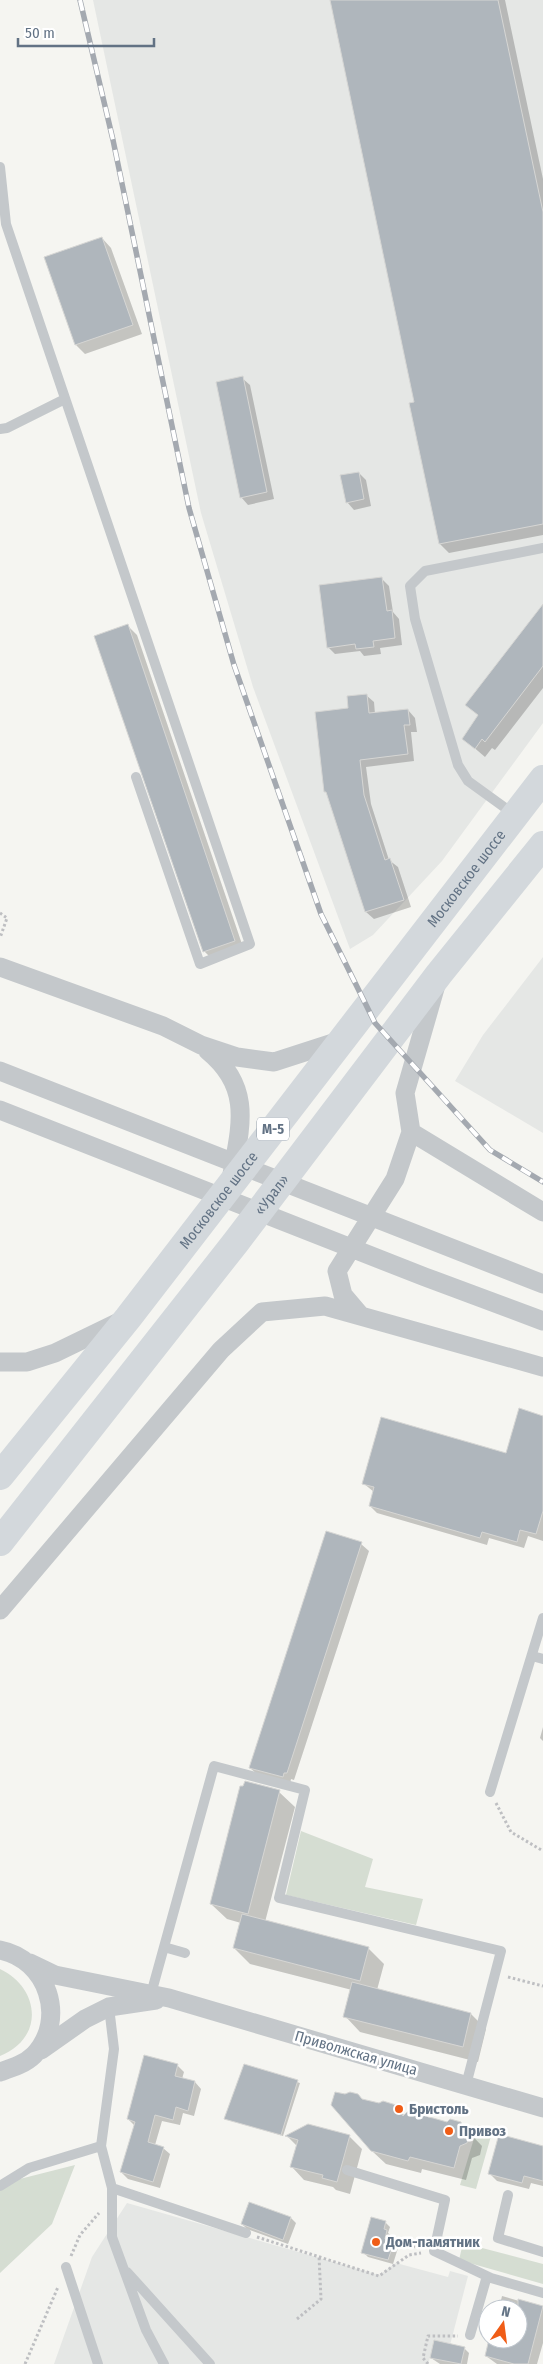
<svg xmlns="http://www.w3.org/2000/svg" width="543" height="2364" viewBox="0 0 543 2364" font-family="'Fira Sans Condensed',sans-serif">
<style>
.built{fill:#e5e7e5}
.green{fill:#d5ddd2}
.shadow{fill:#0003}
.building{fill:#afb6bc;stroke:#d6d6d4}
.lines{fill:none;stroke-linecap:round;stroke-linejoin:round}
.path{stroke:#bebfc2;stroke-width:3;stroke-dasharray:2.5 2.5;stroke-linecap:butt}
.lane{stroke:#c4c8cb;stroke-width:10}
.street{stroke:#c4c8cb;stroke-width:19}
.highway{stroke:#d3d8dc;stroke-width:28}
.rail-casing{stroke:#a4a9b0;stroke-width:5.5}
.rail{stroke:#fff;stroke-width:4;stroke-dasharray:11;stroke-linecap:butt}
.poi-dot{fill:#f05d17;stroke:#fff;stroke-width:2}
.labels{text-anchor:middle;stroke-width:5;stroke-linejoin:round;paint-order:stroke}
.shield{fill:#fff;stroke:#919ca9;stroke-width:1}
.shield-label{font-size:14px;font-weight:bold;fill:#627284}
.street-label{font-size:15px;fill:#627284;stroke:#fff}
.poi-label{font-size:15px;font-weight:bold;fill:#627284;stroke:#fff;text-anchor:start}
</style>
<rect width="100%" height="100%" fill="#f5f5f1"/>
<!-- built -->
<path class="built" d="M93,0H543V723L442,861L373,935L350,949L253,687L201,513Z
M543,957V1133L455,1081L483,1035Z
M127,2203L379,2275L396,2263L448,2277L450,2271L468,2276L450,2345L465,2347L461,2364L430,2358L428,2364H54L92,2257Z"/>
<!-- green -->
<path class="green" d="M301,1831L373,1859L365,1887L423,1899L416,1925L286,1895Z
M0,1969C40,1988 45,2038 0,2056Z
M478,2125L493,2129L476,2189L460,2185Z
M75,2165L52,2224L0,2273V2184Z
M463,2243L543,2264V2284L459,2260Z"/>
<!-- shadow -->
<path class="shadow" d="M331,0H505L543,179V535L449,553L440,544L416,403Z
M102,238L111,248L142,334L85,354L76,345Z
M242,378L250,385L274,499L248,505L241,497Z
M359,473L366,480L371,506L354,510L347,502Z
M382,579L389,586L393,612L399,619L402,645L380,648L381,654L364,656L360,651L335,654L328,647Z
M543,606V688L495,750L492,748L485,757L464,739L479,716L467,705Z
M128,626L137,635L244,950L214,961L204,951Z
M366,695L374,702L375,714L408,710L415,718L417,732H411L414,761L366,767L371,804L389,860L398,867L411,907L374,919L366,912L328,795L325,791L349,709Z
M543,1417V1541L528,1536L524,1548L489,1538L487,1545L377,1513L370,1506L374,1492L363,1483L507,1454Z
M361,1544L369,1551L294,1780L291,1779L290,1784L258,1775L250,1768Z
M543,1727V1741L540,1738Z
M279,1792L295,1807L265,1922L368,1948L384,1964L377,1990L471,2014L486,2029L478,2062L360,2032L345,2016L352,1990L250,1964L234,1948L241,1923L227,1919L211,1904Z
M177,2065L184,2072L182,2079L195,2082L201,2089L194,2116L183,2113L180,2125L162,2121L155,2145L163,2148L170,2154L160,2188L128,2179L121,2172L135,2126L128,2119Z
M245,2066L300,2083L283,2136L226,2118Z
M362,2100L379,2105L395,2106L405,2116L424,2113L429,2118L447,2123H460L482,2146L480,2155L472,2158L466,2180L422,2169L421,2173L386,2164L372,2151Z
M287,2136H349L362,2149L350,2194L336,2190L333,2187L304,2180L292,2167L298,2147Z
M543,2147V2186L531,2183L529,2189L497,2181L489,2173Z
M250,2204L291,2218L296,2223L288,2244L247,2229L242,2224Z
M385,2222L390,2227L388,2233L392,2236L390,2242L398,2248L393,2264L368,2257L363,2252Z
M502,2296L543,2308V2343L537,2364H497L486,2356L491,2339H518V2309H499Z
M464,2348L469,2353L467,2364H440L431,2358Z"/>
<!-- building -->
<path class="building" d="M330,0H498L543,212V524L439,544L409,403L414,402Z
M102,237L133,325L75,345L44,257Z
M243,376L267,492L240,498L216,382Z
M359,472L364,499L346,503L340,475Z
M382,577L387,611L392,610L395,638L373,641L374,647L356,649L355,644L327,648L319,585Z
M543,604V666L485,742L482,739L475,749L462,739L478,715L465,705Z
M128,624L235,941L203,952L94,636Z
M367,694L369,713L408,709L410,725H404L408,754L360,760L364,795L385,860L390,858L404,900L365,912L326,792H324L315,712L348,708L347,696Z
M519,1408L543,1416V1511L536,1534L520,1530L517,1542L482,1532L480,1538L369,1506L374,1487L362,1484L381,1417L506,1453Z
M326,1531L362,1542L287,1773H284L283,1777L249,1768Z
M245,1781L280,1790L248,1914L210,1904L240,1786H243Z
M242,1914L369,1947L360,1981L233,1948Z
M352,1982L471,2013L463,2047L343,2017Z
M144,2055L178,2064L175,2076L195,2081L188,2111L176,2107L173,2120L155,2115L148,2142L164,2147L153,2182L120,2172L135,2122L127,2119Z
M244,2064L298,2080L281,2135L224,2119Z
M335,2092L345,2094L350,2092L358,2094L362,2099L379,2103L383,2101L396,2105L403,2116L411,2108L425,2112L428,2117L433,2118L447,2122L450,2119L461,2122L462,2127H466L470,2133L467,2143L460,2146L454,2168L410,2157L408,2161L371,2151L331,2105Z
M308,2124L350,2135L337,2182L322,2178L323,2175L290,2167L298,2140L285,2136Z
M499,2134L543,2146V2181L524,2176L522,2183L488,2174Z
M249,2202L291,2217L283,2240L241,2224Z
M371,2217L386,2221L384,2229L387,2230L385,2239L394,2242L388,2260L361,2253Z
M518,2299L543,2306L528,2364H514L485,2356L489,2339H518Z
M434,2340L465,2347L461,2364L430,2358Z"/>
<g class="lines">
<!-- path -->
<path class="path" d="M0,913L7,918L0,938
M496,1803L511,1832L543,1851
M508,1977L543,1986
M257,2237L379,2276L409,2255L421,2253
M393,2242L421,2248
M71,2256L80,2235L99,2213
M297,2319L321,2299L319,2256
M25,2364L58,2287
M428,2364L423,2358L428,2336H458"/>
<!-- lane -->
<path class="lane" d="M0,167L6,224L250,944L200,964L136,777
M0,429L7,428L65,399
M515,815L468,781L458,765L415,619L410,586L425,571L543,548
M532,1656L543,1659
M490,1792L543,1618
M164,1947L185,1953
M151,1994L214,1766L305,1790L279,1898L501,1951L466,2085
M109,2007L114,2049L101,2146L112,2188V2237L146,2330L164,2364
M347,2170L445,2200L434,2251L491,2278L543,2293
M0,2186L29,2168L101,2146
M112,2188L246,2233
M508,2195L498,2238L543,2252
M66,2267L98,2364
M127,2272L210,2364
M470,2335L487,2276"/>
<!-- street -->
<path class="street" d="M0,967L163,1026L201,1045L237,1057L274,1062L342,1040
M436,985L405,1093L411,1132L543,1212
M208,1051C252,1087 241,1125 232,1174
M0,1071L543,1284
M0,1110L425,1277L543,1321
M360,1315L343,1295L337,1271L395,1179L411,1132
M0,1362H27L55,1353L123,1320
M0,1610L221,1350L262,1312L325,1306L543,1367
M0,1950C47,1959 68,2019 34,2055C25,2064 12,2068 0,2072
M30,1963L55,1975L169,1998L543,2108
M41,2050L85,2019L109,2007L156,2000"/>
<!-- highway -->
<g class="highway">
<path id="s1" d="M0,1476L128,1318L543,779"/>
<path id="s2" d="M0,1542L236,1242L439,974L543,845"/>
</g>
<!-- rail casing -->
<g class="rail-casing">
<path id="rail" d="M80,0L113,140L189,508L234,665L321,914L375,1023L490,1150L543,1182"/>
</g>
<!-- rail -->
<use href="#rail" class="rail"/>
</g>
<!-- markers -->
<g class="poi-dot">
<circle cx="399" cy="2109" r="5"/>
<circle cx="449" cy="2131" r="5"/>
<circle cx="376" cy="2242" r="5"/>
</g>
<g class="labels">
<!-- shield labels -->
<rect class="shield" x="257" y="1117.5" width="32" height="23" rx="4"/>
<g class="shield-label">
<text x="273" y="1134">М-5</text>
</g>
<!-- street labels -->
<g class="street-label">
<text dy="5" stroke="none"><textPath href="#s1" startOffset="758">Московское шоссе</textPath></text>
<text dy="5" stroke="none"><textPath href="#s2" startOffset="441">«Урал»</textPath></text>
<text dy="5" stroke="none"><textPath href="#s1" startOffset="352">Московское шоссе</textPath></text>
<text transform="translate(356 2053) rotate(16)" y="5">Приволжская улица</text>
</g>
<!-- poi labels -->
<g class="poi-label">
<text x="409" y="2114">Бристоль</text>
<text x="459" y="2136">Привоз</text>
<text x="386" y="2247">Дом-памятник</text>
</g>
</g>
<!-- north arrow -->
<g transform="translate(503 2324) rotate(14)"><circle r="24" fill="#ffffff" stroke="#c0c7ce"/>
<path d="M0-4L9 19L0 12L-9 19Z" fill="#f05d17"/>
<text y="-8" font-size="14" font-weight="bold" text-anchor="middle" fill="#627284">N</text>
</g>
<!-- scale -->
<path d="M18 38v8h136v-8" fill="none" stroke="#627284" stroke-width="2.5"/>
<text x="25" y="38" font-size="15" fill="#627284" stroke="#ffffff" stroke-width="4" paint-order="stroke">50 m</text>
</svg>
